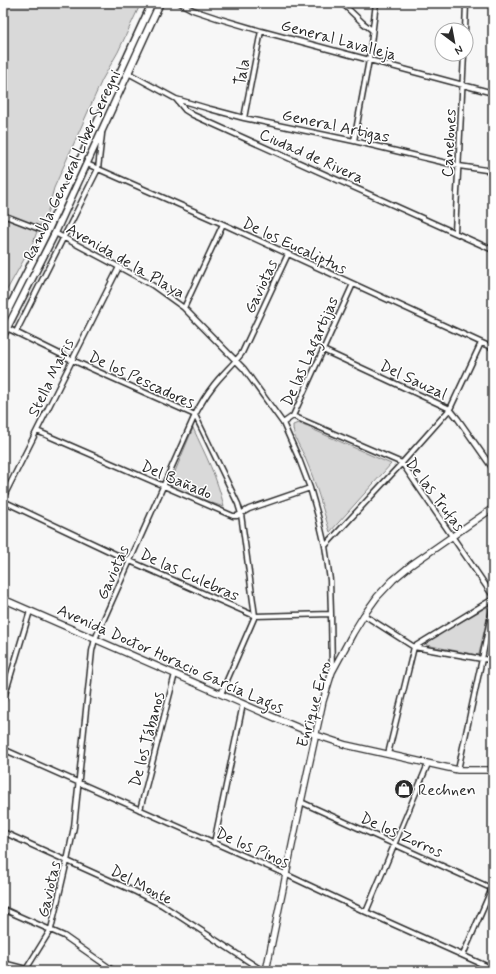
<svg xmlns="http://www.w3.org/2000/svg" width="496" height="974" viewBox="0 0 496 974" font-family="Mynerve,sans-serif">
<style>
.green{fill:#d9d9d9;stroke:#828282}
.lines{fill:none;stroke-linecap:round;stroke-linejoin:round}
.street-casing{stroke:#2b2b2b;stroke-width:7}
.secondary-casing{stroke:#2b2b2b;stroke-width:8}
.primary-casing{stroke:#2b2b2b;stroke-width:9}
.street{stroke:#fff;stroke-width:4}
.secondary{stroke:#fff;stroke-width:5.5}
.primary{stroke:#fff;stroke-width:6}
.labels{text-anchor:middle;stroke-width:3;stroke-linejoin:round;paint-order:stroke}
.street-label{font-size:16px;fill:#2b2b2b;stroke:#fff}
.poi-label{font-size:16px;fill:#2b2b2b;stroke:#fff;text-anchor:start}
</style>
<rect width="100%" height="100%" fill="#f7f7f7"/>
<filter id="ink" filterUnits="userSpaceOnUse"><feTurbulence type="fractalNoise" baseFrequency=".025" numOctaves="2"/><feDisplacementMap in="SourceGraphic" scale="8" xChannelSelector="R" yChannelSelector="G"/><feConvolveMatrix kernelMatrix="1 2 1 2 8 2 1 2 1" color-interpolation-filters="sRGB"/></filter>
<g filter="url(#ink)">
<!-- green -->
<path class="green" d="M3,3H141L118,52L102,80L75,141L54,188L47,214L38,229L32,245L3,297Z
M155,3H158L51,234L3,330V326L49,233Z
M298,423L391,464L330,532C322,507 316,483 306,460C302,449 292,437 293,425Z
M193,428C205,454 218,479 224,507L212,503L169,486Z
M487,607L489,609L479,654L477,655L426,645V642Z"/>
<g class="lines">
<!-- street casing -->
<g class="street-casing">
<path id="street" d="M180,3L193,10L217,18L261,31L493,93
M342,3L363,23L372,30
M465,30L466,3
M128,73L176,99L185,110L193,115L493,250
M176,99L210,109L244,118L354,141L459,166L493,171
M244,118L261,31
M354,141L369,60L376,3
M87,164L223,224L493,348
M3,215L47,232
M455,232L464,54
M55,233L119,267L152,285L184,308L244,369L283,423L299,459L310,488L318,516L325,546L330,580L331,614L332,671
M184,308L223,224
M7,328L72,360L195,415L238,504L241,514L255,616L221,694
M16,332L98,169L102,134
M323,350L450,409L458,419L493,469
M293,416L402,463L493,596
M283,423L293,416L353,284
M37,431L233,516H237L249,509L310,488
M3,498L119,267
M3,501L130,561L255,616L331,614
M325,546L402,463L450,409L481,343
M364,615L414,647L482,659L493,660
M3,701L30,611
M3,749L285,874L366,912L493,969
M388,754L414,647L493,599
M458,770L482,659L493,605
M301,802L493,889
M140,810L175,674
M3,832L136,892L162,905L263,971
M214,843L243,704
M3,909L64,936L114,971
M366,912L428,764
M463,955L493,886
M3,963L26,969
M25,971L51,929L67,861L74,827L92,651L95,639L195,415C200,405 206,395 213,386C222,374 233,365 242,353L288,254"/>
</g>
<!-- secondary casing -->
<g class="secondary-casing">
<path id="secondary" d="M3,599L280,720L316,735L346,745L458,770H493
M266,971L301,802L323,701L332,672L353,633L364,615L377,597L393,580L411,565L493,508"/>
</g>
<!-- primary casing -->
<g class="primary-casing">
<path id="primary" d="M3,320L47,232L152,3
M3,336L55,233L160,3"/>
</g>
<!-- street -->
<use href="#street" class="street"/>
<!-- secondary -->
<use href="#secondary" class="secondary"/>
<!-- primary -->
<use href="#primary" class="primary"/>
</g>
</g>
<!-- icons -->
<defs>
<g id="shop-disc" transform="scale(1)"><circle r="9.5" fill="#2b2b2b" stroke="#fff"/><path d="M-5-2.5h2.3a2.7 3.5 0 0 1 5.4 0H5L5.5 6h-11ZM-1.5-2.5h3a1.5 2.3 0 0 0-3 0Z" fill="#fff"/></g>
</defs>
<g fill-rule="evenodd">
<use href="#shop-disc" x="404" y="789"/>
</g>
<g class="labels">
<!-- street labels -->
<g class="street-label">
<text transform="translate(339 39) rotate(15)" y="6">General Lavalleja</text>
<text transform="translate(241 72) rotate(-79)" y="6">Tala</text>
<text transform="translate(336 125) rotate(12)" y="6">General Artigas</text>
<text transform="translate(448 143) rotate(-87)" y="6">Canelones</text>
<text transform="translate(312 155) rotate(24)" y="6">Ciudad de Rivera</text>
<text transform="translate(71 165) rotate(-65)" y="6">Rambla General Liber Seregni</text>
<text transform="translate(295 245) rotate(25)" y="6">De los Eucaliptus</text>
<text transform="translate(126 260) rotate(30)" y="6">Avenida de la Playa</text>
<text transform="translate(260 286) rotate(-65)" y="6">Gaviotas</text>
<text transform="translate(309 351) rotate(-66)" y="6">De las Lagartijas</text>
<text transform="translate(50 377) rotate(-64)" y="6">Stella Maris</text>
<text transform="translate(142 379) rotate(25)" y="6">De los Pescadores</text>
<text transform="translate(414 379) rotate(25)" y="6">Del Sauzal</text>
<text transform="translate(177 479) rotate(23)" y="6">Del Bañado</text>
<text transform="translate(436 494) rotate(53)" y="6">De las Trufas</text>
<text transform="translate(112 572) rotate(-66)" y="6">Gaviotas</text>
<text transform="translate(190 574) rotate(24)" y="6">De las Culebras</text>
<text transform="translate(171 658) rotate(24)" y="6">Avenida Doctor Horacio García Lagos</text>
<text transform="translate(313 704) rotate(-74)" y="6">Enrique Erro</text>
<text transform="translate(146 739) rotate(-75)" y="6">De los Tábanos</text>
<text transform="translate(402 834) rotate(24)" y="6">De los Zorros</text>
<text transform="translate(253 847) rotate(24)" y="6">De los Pinos</text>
<text transform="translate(142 884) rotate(27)" y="6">Del Monte</text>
<text transform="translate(48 889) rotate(-77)" y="6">Gaviotas</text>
</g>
<!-- poi labels -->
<g class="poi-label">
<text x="418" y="795">Rechnen</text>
</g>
</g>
<!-- margin -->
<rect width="496" height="974" fill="none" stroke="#fff" stroke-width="16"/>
<rect x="8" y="8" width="480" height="958" fill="none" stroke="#2b2b2b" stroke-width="1.5" filter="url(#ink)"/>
<!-- north arrow -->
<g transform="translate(454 42) rotate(148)"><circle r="19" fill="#ffffff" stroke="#aaaaaa"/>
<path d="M0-3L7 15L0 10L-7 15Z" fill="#2b2b2b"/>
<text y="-6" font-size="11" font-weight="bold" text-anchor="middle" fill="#2b2b2b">N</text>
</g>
</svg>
